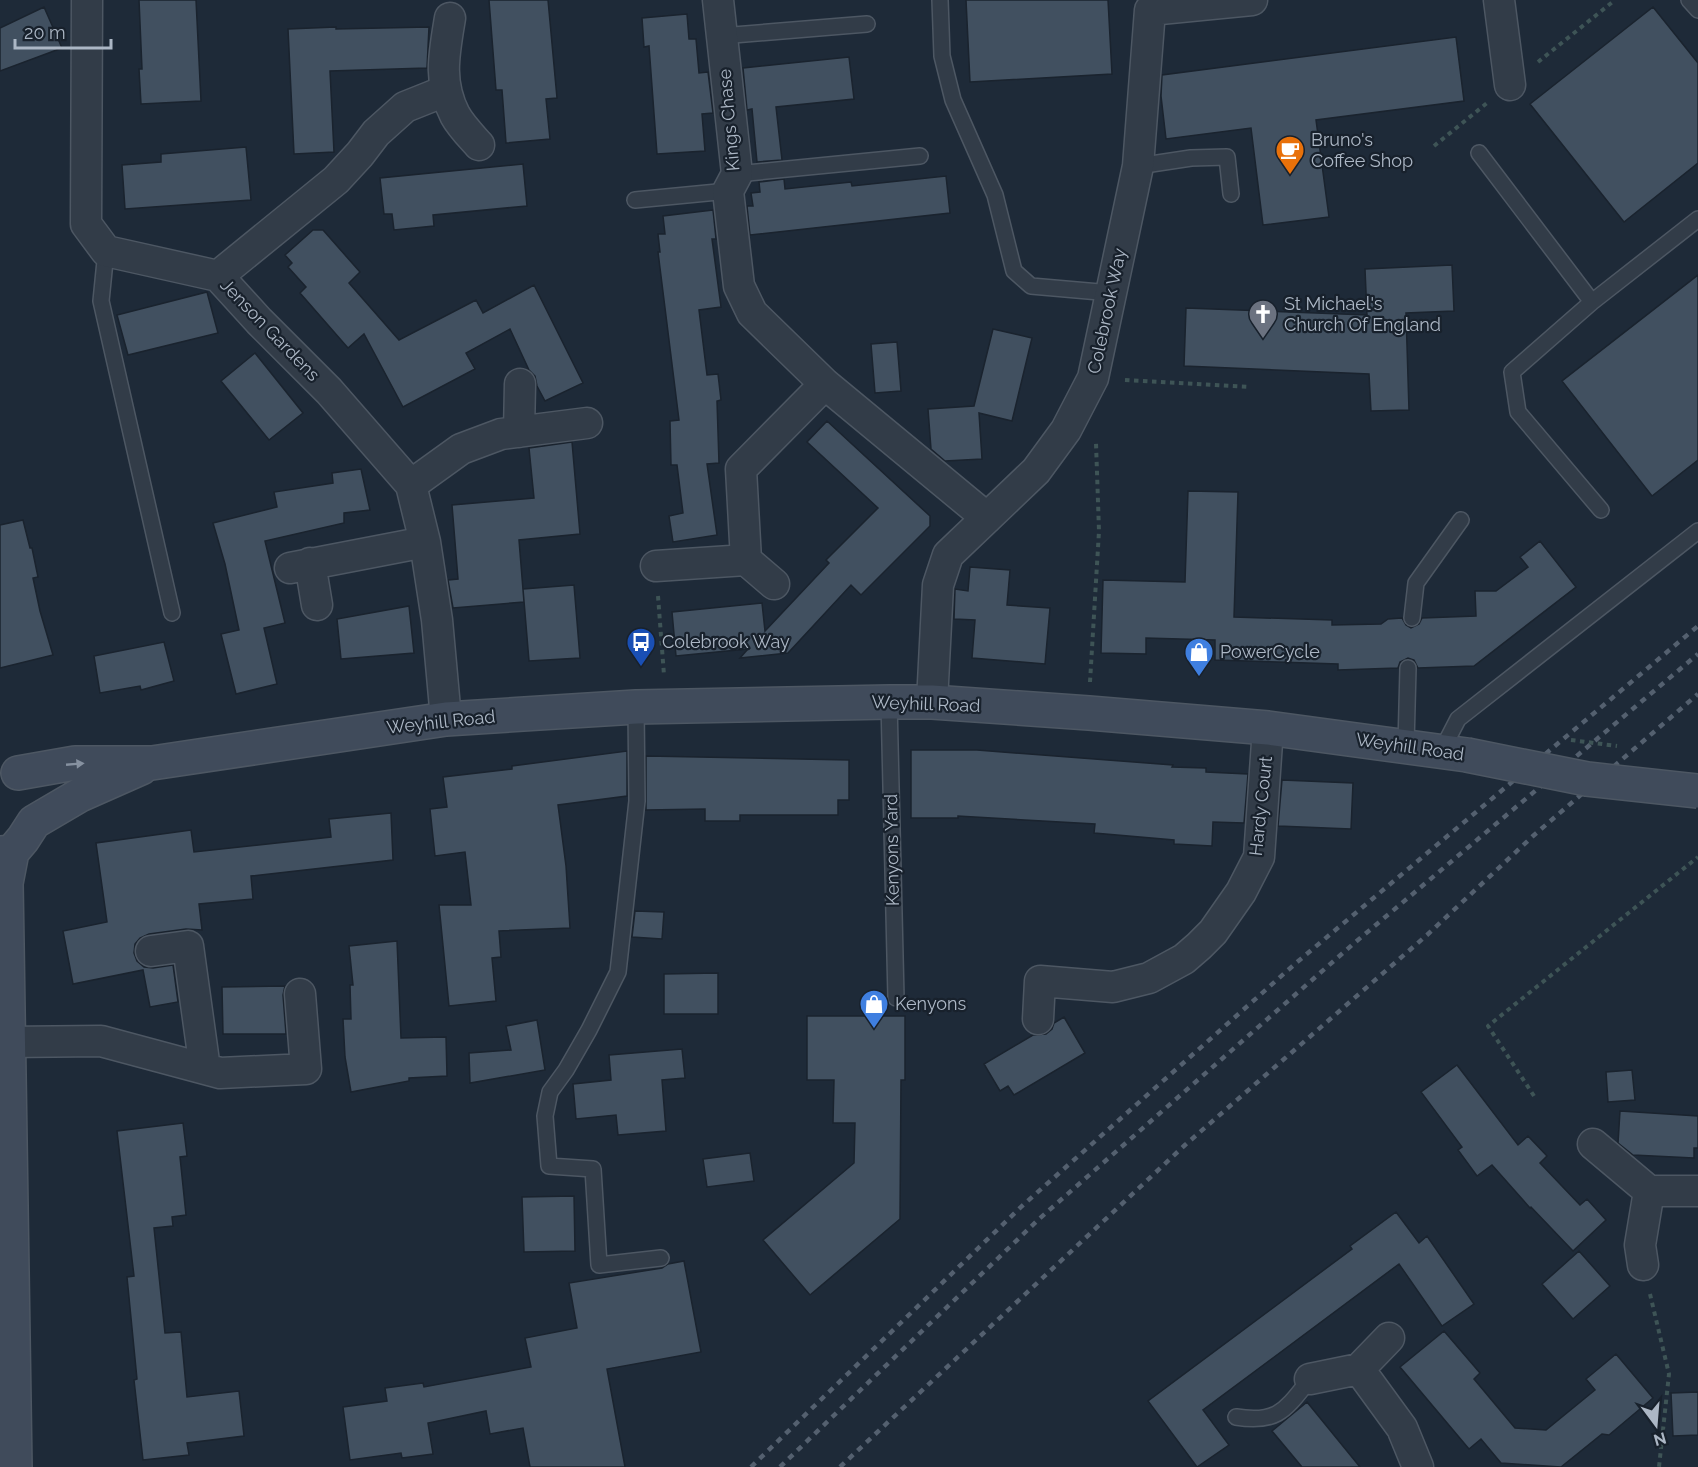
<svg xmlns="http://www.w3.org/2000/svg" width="1698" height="1467" viewBox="0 0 1698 1467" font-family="Raleway,sans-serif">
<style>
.building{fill:#415060;stroke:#1a232e;stroke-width:1.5}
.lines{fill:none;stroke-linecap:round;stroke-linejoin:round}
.lane-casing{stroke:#4d5763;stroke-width:18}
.street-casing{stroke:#4d5763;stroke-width:33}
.secondary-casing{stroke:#4d5763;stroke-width:36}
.path{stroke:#3e5456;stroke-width:4;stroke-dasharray:4.5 4.5;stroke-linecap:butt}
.lane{stroke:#323c48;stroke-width:15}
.street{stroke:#323c48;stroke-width:30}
.secondary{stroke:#404b5b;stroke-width:33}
.rail{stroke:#54606f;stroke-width:4.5;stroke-dasharray:6 6;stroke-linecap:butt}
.secondary-bridge-casing{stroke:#4d5763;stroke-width:36;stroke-linecap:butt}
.path-bridge{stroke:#3e5456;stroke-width:4;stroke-dasharray:4.5 4.5;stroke-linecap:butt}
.secondary-bridge{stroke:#404b5b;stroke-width:33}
.oneway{fill:#8691a0}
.labels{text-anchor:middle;stroke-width:4.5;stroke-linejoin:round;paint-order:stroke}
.street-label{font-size:18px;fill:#acb7c5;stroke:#18212c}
.poi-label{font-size:18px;fill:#acb7c5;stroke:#18212c;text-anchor:start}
</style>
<rect width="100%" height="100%" fill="#1e2a38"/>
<!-- building -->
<path class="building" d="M139,0H196L201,101L141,104L139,69H142Z
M489,0H548L557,98L546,99L550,139L506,143L502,90H496Z
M966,0H1108L1112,74L970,82Z
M44,7L62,48L0,71V28Z
M1653,7L1698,63V163L1624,222L1530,104Z
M687,14L689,39H696L699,73L708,72L713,113L702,114L705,151L657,154L649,46L644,47L642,18Z
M336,27V29L429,27L427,68L330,71L334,152L294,154L288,29Z
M1456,37L1464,101L1316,120L1329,217L1263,225L1251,128L1166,139L1161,96L1162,75Z
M849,57L854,99L776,107L782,160L757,162L752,109L747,110L743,68Z
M246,147L251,200L125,209L122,165L161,162V154Z
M523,164L527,206L433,215L434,226L394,230L392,214H384L380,178Z
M946,176L950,213L750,235L747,206H753L751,193L760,192L759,182L784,179L785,189L851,182L852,186Z
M713,210L716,239H712L721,307L699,310L707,375L718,374L721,400L717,401L719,463L707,464L717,535L673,542L669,516L683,513L677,465H671L670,421L679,420L658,252H660L658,234H665L663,216Z
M313,230H323L360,272L349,283L399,340L476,300L483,313L534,285L583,383L545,401L537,386L535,376L529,370L510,329L466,353L475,369L403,407L364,334L348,348L300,293L306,287L288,267L292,263L285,255Z
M1452,265L1454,311L1406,313L1409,410L1371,411L1369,374L1184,366L1186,308L1367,315L1365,269Z
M1698,275V460L1652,496L1562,381Z
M207,292L218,333L128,355L117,315Z
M993,329L1032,338L1012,421L979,413L982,459L945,461L931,449L928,409L974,406Z
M897,342L901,391L875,393L871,344Z
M255,353L303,413L269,440L221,381Z
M827,421L930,516V526L861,595L851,585L788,653L740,658L748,649L676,656L672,612L762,603L765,631L829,563L826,560L878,508L807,442Z
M572,442L580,534L519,540L524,602L453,608L448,580L458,579L452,505L534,498L529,448Z
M361,469L370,510L344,513V523L265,541L285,623L264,628L277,684L236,694L221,634L239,630L225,564L213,523L277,507L274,492L333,483L332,473Z
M1188,491L1238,492L1234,617L1332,620V625L1381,624L1388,619L1402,618L1406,625L1411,628L1419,624L1422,618L1476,616L1475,591H1496L1528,567L1520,557L1540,541L1576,587L1474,666L1418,668L1414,660L1408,658L1400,662L1398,668L1338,670V664L1215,660V640L1146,638V654L1101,653L1103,580L1185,582Z
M23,520L30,548H32L38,577L33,578L40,611L53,655L0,668V525Z
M970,567L1010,570L1007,605L1050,608L1045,664L972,658L975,620L954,619L955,589L968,591Z
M574,585L580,658L529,661L523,589Z
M409,606L414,653L341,659L337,619Z
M164,642L174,681L141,690L140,686L100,693L94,656Z
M911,750H977L1173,765L1172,767L1206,768V772L1248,774L1244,823L1213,822L1212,846L1174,844V840L1094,833L1095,824L958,816V818H911Z
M627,751V796L558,805L566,866L570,928L499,931L501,957L492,958L496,1001L449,1006L439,905H471L465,852L435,856L430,809L447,807L443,777L512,769V766Z
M646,756L849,760V800H838V815H740V821H705V809L646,810Z
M1282,780L1353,783L1351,829L1278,826Z
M391,813L393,860L251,876L253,899L199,904L202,930L186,929L149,934L140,938L135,944L134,953L137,961L144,967L153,968L173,965L178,1002L150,1007L143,970L73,984L63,931L107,922L96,843L191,830L194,852L331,837L329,819Z
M635,911L664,912L662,939L632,937Z
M397,941L401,1038L446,1037L447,1076L409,1078V1081L351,1092L345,1057L343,1019H351L350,985H353L349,946Z
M718,973V1014H664V974Z
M285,986L283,995L286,1034H223L222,987Z
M807,1016H905V1080H901L900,1219L810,1295L763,1240L854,1163L855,1123H833L834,1080H807Z
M1064,1017L1085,1053L1014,1095L1008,1086L1000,1091L984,1064L1033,1035L1046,1034L1052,1029L1054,1023Z
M537,1020L545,1070L470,1083L469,1053L511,1050L506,1026Z
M682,1049L685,1078L662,1080L666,1131L618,1135L616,1115L576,1119L573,1084L611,1080L609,1055Z
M1457,1065L1518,1145L1528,1136L1547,1156L1540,1163L1580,1205L1587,1199L1606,1220L1573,1251L1531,1207L1530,1208L1492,1165L1477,1176L1458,1150L1462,1147L1421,1092Z
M1632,1070L1635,1100L1608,1102L1606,1072Z
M1620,1111L1698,1116V1148H1694V1158L1633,1155L1618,1143Z
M183,1123L187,1156L180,1157L186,1215L172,1217L173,1226L154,1228L165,1333L181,1332L187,1397L239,1391L244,1436L187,1443L189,1455L143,1460L134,1380L137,1379L127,1277L134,1276L117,1131Z
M750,1153L754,1181L707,1187L703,1159Z
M574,1196L575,1251L524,1252L522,1197Z
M1396,1212L1419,1243L1427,1236L1474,1304L1442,1326L1399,1264L1203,1410L1229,1445L1197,1467L1148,1401L1352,1249L1350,1246Z
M1579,1251L1610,1286L1573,1319L1542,1284Z
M684,1261L701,1352L607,1369L625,1467H530L523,1428L490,1434L486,1411L428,1423L433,1454L402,1458L401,1453L350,1460L343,1407L387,1401L385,1388L423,1383L424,1387L531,1367L525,1338L577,1328L569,1283L662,1268L668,1264Z
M1444,1331L1480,1373L1474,1379L1515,1428L1546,1430L1595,1390L1586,1379L1616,1354L1653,1398L1609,1435L1602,1434L1561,1467L1501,1463L1481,1439L1469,1449L1400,1367Z
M1698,1392V1435L1673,1436L1671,1393Z
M1307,1402L1360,1467H1302L1272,1431Z"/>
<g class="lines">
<!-- lane casing -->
<g class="lane-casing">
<path id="lane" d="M940,0L942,56L953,100L995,195L1014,271L1031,286L1111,293
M1689,0L1698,10
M721,36L867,24
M1479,153L1592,302
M1138,166L1191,158L1227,157L1231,194
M737,174L920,156
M635,200L728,191
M106,251L101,301L172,613
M1601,510L1518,412L1512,372L1592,302L1698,219
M1412,618L1416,583L1461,520
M889,702L896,998
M636,707L637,801L618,972L589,1030L566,1070L550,1092L545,1116L549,1166L593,1169L599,1265L661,1258
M1406,745L1408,668
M1442,750L1458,719L1698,531
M1236,1417C1278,1424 1286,1409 1310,1379"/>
</g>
<!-- street casing -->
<g class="street-casing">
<path id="street" d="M87,0L86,224L106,251L218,276L259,321L329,391L411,485L425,542L437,620L446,719
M718,0L737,174L728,191L739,286L752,313L825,384L987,518
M1499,0L1510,85
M450,18C444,54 438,82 455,115C461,126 471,136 479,145
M218,276L336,180L360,154L376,133L405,107L445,91
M519,432L520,384
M411,485L461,449L501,434L587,423
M746,560L774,584
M310,563L317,605
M656,566L746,560L741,469L825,384
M290,568L425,542
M932,702L938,585L948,555L1036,471L1066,430L1093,378L1138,166L1150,10L1252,0
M151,951L188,946L205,1069
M1038,1019L1040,981L1113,987L1149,978L1184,959L1199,946L1213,932L1241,892L1259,857L1268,728
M7,1042L101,1041L220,1073L306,1069L300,994
M1593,1144L1649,1191
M1643,1265L1640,1245L1649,1191H1698
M1389,1338L1359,1369L1402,1428L1418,1467
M1310,1379L1359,1369"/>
</g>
<!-- secondary casing -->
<g class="secondary-casing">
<path id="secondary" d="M18,773L75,763H152L446,719L636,707L889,702H932L1089,713L1268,728L1467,755
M12,852L6,883L7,944L15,1467
M0,853L12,852L23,839L34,822L80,795L141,768"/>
</g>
<!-- path -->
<path class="path" d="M1538,62L1615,0
M1434,146L1487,103
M1125,380L1250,387
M658,596L664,675
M1090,682L1099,531L1096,443
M1534,1096L1488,1026L1698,857
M1650,1294L1669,1374L1659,1467"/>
<!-- lane -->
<use href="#lane" class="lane"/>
<!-- street -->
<use href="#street" class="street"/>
<!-- secondary -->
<use href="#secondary" class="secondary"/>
<!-- rail -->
<path class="rail" d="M751,1467L1022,1206L1296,963L1698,626
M780,1467L1039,1219L1352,945L1698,654
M840,1467L1185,1145L1427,935L1533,836L1698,694"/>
<!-- secondary-bridge casing -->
<g class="secondary-bridge-casing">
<path id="secondary-bridge" d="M1467,755L1587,779L1698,791"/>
</g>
<!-- path-bridge -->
<path class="path-bridge" d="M1571,740L1617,746"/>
<!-- secondary-bridge -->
<use href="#secondary-bridge" class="secondary-bridge"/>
</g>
<!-- one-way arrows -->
<defs><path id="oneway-solid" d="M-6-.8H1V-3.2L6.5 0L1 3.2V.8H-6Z" transform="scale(1.5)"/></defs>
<use class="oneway" href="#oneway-solid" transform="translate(75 764) rotate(-5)"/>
<!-- icons -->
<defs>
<g id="cafe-pin" transform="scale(1.5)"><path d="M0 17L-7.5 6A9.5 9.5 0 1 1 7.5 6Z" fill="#e8710a" stroke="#18212c"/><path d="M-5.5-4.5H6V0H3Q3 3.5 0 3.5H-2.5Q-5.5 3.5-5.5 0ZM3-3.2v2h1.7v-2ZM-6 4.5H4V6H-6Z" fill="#fff"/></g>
<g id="church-pin" transform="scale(1.5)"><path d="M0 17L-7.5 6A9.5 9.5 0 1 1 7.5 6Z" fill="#6b7280" stroke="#18212c"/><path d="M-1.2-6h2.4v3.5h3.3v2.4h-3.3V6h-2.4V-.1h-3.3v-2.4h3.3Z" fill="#fff"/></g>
<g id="bus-pin" transform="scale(1.5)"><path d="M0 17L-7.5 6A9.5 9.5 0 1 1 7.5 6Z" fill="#1a4fb4" stroke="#18212c"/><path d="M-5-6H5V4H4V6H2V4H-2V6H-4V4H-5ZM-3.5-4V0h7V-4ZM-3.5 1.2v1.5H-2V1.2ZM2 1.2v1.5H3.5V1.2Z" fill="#fff"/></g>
<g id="shop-pin" transform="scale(1.5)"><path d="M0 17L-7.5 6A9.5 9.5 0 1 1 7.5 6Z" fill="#3f7fe0" stroke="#18212c"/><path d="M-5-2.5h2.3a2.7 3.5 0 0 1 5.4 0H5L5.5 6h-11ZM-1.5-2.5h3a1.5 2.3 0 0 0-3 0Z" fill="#fff"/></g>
</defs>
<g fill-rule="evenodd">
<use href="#cafe-pin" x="1290" y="150"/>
<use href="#church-pin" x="1263" y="314"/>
<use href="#bus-pin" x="641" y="642"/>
<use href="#shop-pin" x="1199" y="652"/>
<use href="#shop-pin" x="874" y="1004"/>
</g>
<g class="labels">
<!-- street labels -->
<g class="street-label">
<text transform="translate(729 120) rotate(-95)" y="6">Kings Chase</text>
<text transform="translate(1107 311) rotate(-78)" y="6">Colebrook Way</text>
<text transform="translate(270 330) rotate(46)" y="6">Jenson Gardens</text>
<text transform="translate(926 704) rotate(2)" y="6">Weyhill Road</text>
<text transform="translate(441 722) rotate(-6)" y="6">Weyhill Road</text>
<text transform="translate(1410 747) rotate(8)" y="6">Weyhill Road</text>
<text transform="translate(1261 806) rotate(-84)" y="6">Hardy Court</text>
<text transform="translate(892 850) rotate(-91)" y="6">Kenyons Yard</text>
</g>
<!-- poi labels -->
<g class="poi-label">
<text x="1311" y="146">Bruno's<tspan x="1311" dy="21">Coffee Shop</tspan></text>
<text x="1284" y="310">St Michael's<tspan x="1284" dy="21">Church Of England</tspan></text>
<text x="662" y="648">Colebrook Way</text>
<text x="1220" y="658">PowerCycle</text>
<text x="895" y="1010">Kenyons</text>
</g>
</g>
<!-- north arrow -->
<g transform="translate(1656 1425) rotate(164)" stroke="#18212c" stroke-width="4.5" paint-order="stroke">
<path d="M0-4.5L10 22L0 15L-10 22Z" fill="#acb7c5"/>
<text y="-9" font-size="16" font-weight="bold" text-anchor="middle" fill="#acb7c5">N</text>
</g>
<!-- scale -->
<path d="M15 39v9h96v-9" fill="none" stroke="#acb7c5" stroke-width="3"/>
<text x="24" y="39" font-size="18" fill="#acb7c5" stroke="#18212c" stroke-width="4.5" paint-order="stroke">20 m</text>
</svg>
